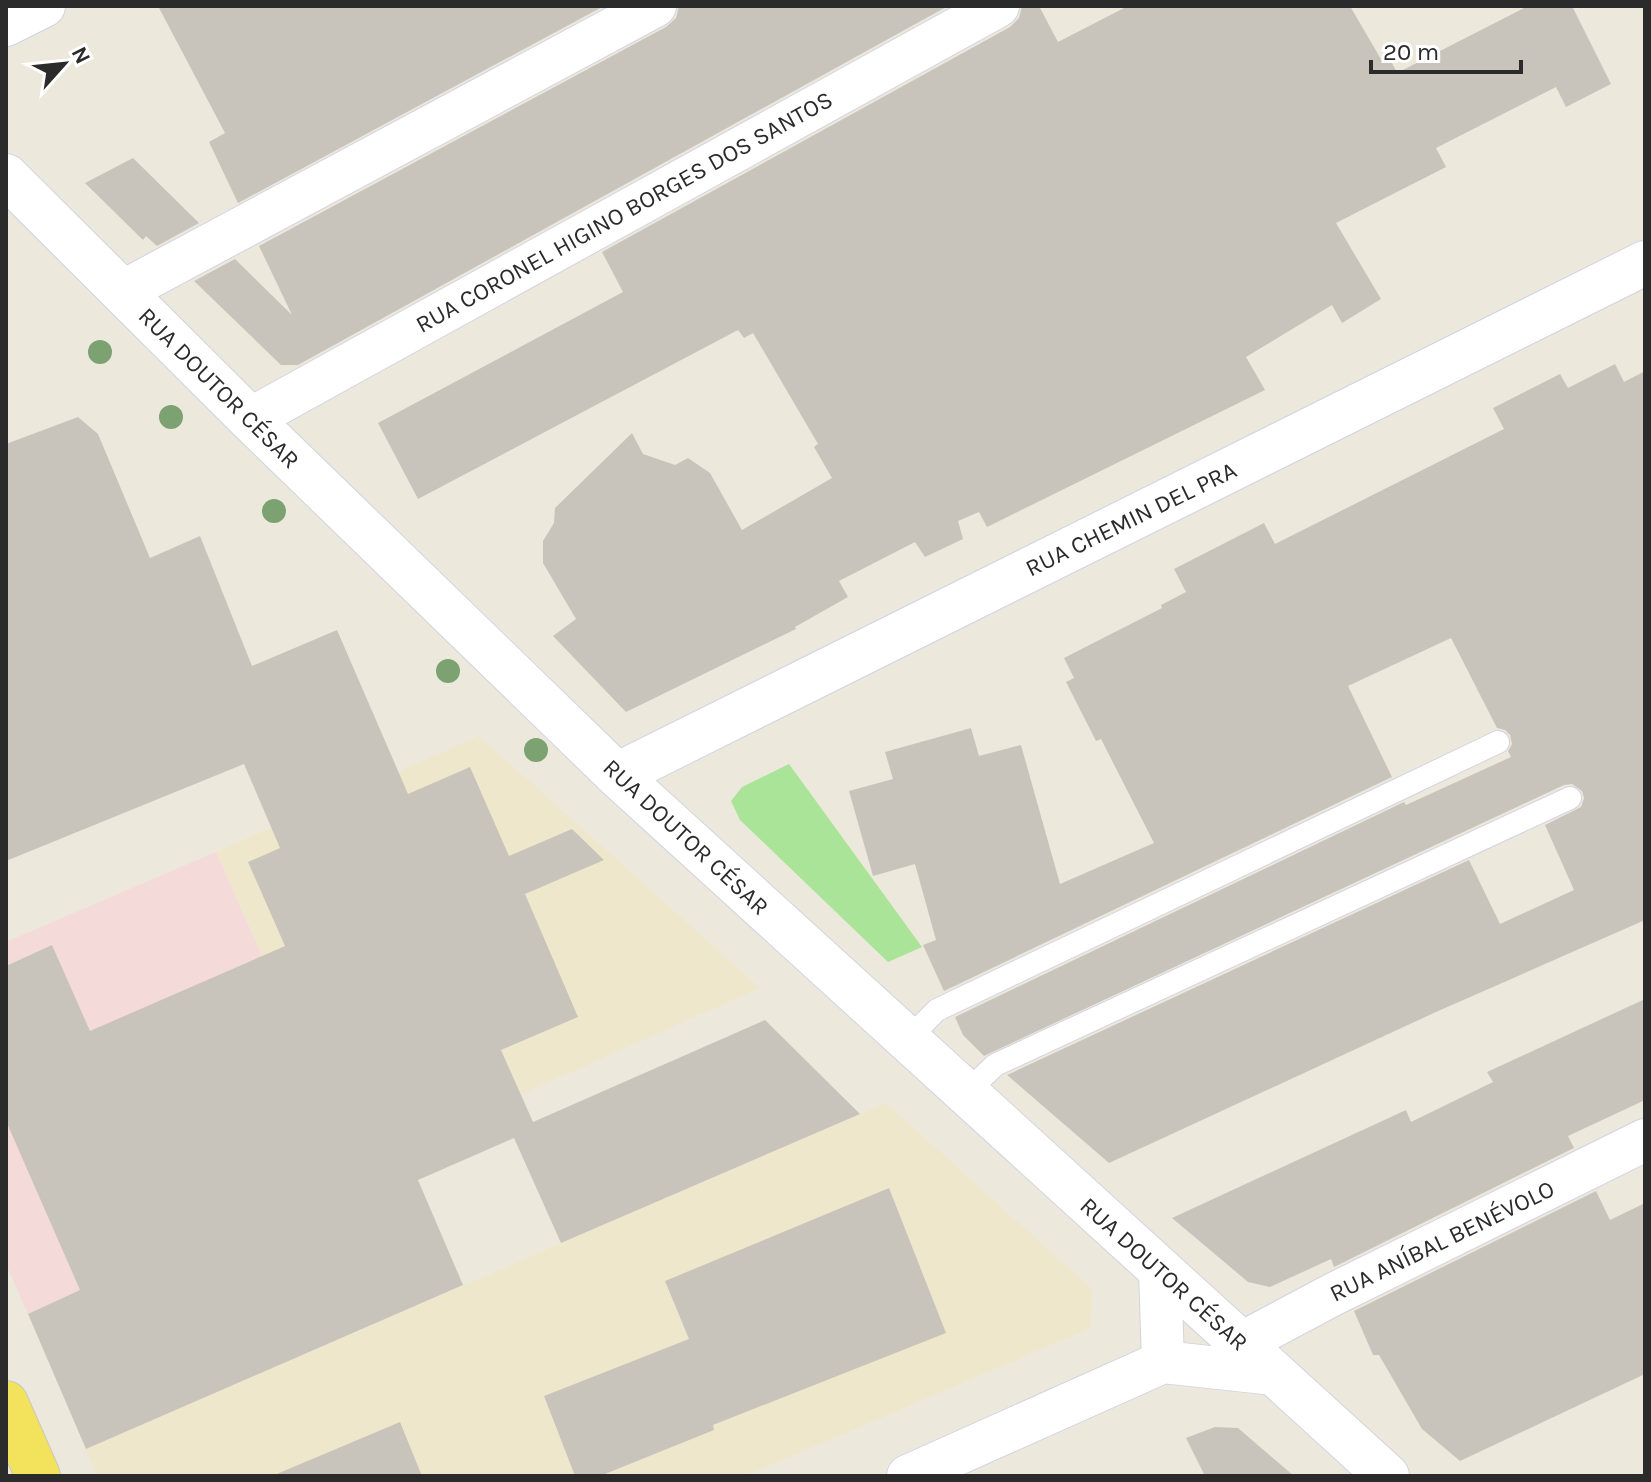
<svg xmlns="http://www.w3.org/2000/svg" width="1651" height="1482" viewBox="0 0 1651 1482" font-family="Karla,sans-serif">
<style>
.education{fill:#efe7cc}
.medical{fill:#f4dbda}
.green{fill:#a9e498}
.building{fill:#c8c4bc}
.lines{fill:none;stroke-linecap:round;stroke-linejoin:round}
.lane-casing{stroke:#d2d3e3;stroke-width:24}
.street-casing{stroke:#d2d3e3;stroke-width:44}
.secondary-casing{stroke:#d2d3e3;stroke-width:46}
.primary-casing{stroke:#c8c8c8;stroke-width:46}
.lane{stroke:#fff;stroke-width:22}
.street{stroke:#fff;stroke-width:42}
.secondary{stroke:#fff;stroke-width:44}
.primary{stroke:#f2e25c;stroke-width:44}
.tree{fill:#7ca271}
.labels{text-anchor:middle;stroke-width:8;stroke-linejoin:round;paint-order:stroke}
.street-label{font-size:24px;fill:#2b2b2b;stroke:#fff}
</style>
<rect width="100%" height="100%" fill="#ede8dc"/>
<!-- education -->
<path class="education" d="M479,736L760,988L356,1168L216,852Z
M886,1103L1092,1289L1091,1328L745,1476H97L85,1449Z"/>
<!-- medical -->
<path class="medical" d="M216,852L356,1168L28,1314L6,1265V942Z"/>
<!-- green -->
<path class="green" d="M789,764L922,947L888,962L740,820L731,801L742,787Z"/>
<!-- building -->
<path class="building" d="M158,6H604L238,203L209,142L225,133Z
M679,6H948L298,365H281L194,281L235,259L292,315L259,246L666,27L676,18Z
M1022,6H1039L1058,42L1128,6H1350L1382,61L1389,57L1397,73L1528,6H1572L1611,84L1566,107L1556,87L1436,148L1446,167L1336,223L1381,299L1342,323L1332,305L1246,357L1265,390L987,527L979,512L958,521L963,539L925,557L915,542L839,581L848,597L795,627L796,629L626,712L553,636L576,619L543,563V541L554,523L555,508L632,433L643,454L675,465L688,458L710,473L742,530L832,478L814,447L818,444L753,333L744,338L738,330L418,499L378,423L623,292L602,252L1010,27L1019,18Z
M133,158L199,223L157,246L146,236L143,240L85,183Z
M1615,364L1624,382L1645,371V920L1436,1012L1109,1163L1007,1075L1469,860L1500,924L1574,890L1545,825L1581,807L1584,798L1582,791L1572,784L1564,785L984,1056L963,1035L955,1017L1404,802L1406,805L1511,757L1508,751L1512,744L1510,735L1505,730L1497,728L1451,638L1348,686L1392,777L944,991L923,945L936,940L915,864L873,876L849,791L893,779L885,752L971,728L979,756L1021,745L1060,884L1154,843L1101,739L1096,741L1066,682L1074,678L1064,658L1162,608L1161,605L1186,592L1174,569L1264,523L1275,544L1504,429L1493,408L1560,374L1568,388Z
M78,417L98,434L150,558L200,536L252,666L337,630L408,794L470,767L509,856L572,829L604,860L525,894L578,1017L501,1050L533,1122L765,1020L860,1114L561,1243L514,1138L418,1180L463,1285L86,1449L28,1314L80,1290L6,1121V966L52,945L90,1031L285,946L248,862L280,848L244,764L6,861V444Z
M1645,999V1100L1568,1136L1574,1148L1334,1267L1331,1259L1270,1287L1248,1282L1172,1218L1406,1110L1411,1122L1493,1082L1487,1072Z
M889,1188L946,1333L713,1425L714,1430L600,1476H575L544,1396L689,1339L665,1281Z
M1596,1191L1610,1220L1645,1203V1374L1460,1461L1422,1429L1379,1355H1373L1354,1311Z
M400,1422L422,1476H272Z
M1215,1427L1238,1428L1294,1476H1205L1186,1438Z"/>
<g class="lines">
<!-- lane casing -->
<g class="lane-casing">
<path id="lane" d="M907,1040L937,1010L1498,742
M966,1093L995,1065L1570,798"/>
</g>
<!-- street casing -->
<g class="street-casing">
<path id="street" d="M6,25L44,6
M122,292L655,6
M250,419L998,6
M1160,1272L1163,1362
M1240,1344L1332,1295L1645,1140
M908,1476L1163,1362L1274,1374"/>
</g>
<!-- secondary casing -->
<g class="secondary-casing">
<path id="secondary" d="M6,176L250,419L617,775L1387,1476
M617,775L1645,263"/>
</g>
<!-- primary casing -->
<g class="primary-casing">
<path id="primary" d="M6,1403L38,1476"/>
</g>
<!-- lane -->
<use href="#lane" class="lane"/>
<!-- street -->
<use href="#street" class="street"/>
<!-- secondary -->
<use href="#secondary" class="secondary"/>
<!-- primary -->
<use href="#primary" class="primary"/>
</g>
<!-- trees -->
<g class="tree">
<circle cx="100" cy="352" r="12"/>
<circle cx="171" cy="417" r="12"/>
<circle cx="274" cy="511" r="12"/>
<circle cx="448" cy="671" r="12"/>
<circle cx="536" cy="750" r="12"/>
</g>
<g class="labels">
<!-- street labels -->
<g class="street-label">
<text transform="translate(624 212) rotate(-29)" y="8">RUA CORONEL HIGINO BORGES DOS SANTOS</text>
<text transform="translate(219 388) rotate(45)" y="8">RUA DOUTOR CÉSAR</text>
<text transform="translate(1131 519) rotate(-26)" y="8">RUA CHEMIN DEL PRA</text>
<text transform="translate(686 837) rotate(43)" y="8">RUA DOUTOR CÉSAR</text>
<text transform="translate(1442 1241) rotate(-26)" y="8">RUA ANÍBAL BENÉVOLO</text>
<text transform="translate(1164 1274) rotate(42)" y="8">RUA DOUTOR CÉSAR</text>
</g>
</g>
<!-- border -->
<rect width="1651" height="1482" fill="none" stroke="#2b2b2b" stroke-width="16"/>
<!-- north arrow -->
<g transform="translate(64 64) rotate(63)" stroke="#ffffff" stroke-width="6" paint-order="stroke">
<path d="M0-6L14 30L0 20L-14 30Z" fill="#2b2b2b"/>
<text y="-12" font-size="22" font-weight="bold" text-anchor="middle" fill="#2b2b2b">N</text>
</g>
<!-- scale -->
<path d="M1371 60v12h150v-12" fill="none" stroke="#2b2b2b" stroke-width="4"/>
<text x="1383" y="60" font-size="24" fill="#2b2b2b" stroke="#ffffff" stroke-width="6" paint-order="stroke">20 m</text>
</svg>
